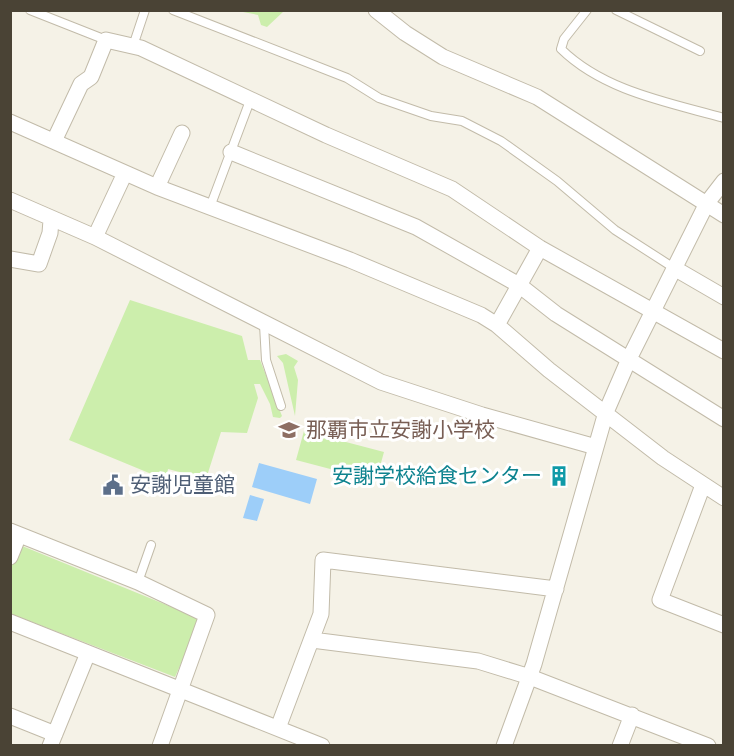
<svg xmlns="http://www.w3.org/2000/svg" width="734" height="756" viewBox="0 0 734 756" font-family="'Asap Condensed','Noto Sans JP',sans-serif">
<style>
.green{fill:#cceeac}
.water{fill:#9dcef9}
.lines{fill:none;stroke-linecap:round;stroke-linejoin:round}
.lane-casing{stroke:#c2bba9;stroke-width:10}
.street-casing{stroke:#c2bba9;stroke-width:17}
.lane{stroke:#fff;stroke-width:8}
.street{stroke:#fff;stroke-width:15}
.labels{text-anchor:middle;stroke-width:6;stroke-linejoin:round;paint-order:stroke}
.education-label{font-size:21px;fill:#785e54;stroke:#fff;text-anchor:start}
.culture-label{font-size:21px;fill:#0d838f;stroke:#fff;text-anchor:end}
.service-label{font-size:21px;fill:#4e5e75;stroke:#fff;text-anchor:start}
</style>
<rect width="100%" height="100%" fill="#f5f2e7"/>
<!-- green -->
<path class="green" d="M238,11L284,10V11L267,27L261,25L258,15Z
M130,300L242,336L248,360H260L282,416L280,418L273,417L270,404L260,384H254L258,398L247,433L221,432L206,479L168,469L166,480L69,440Z
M286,354L298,361L294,367L298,380L295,416L283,363L277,356Z
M304,431L384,452L376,481L296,460Z
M10,541L201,619L175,677L11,614Z"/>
<!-- water -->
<path class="water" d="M259,463L317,479L310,504L252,487Z
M250,495L264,499L257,521L243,518Z"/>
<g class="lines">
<!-- lane casing -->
<g class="lane-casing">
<path id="lane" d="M30,10L106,40
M173,10L347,78L379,98L431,116L462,121L501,141L557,181L615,230L674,268
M587,10L564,39L561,49C604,91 667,102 724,118
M616,10L700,51
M133,46L145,10
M210,207L251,98
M264,325L266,360L281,406
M138,582L151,545"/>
</g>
<!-- street casing -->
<g class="street-casing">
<path id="street" d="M376,10L405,33L443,57L537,97L724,215
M10,122L157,187L350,260L481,315L497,325L549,370L663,458L724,498
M54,141L81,84L91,77L106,40L141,48L326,135L452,189L540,248L724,351
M231,152L416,227L519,285L556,314L724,419
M157,187L182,133
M10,200L95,237L381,382L482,415L596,447
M95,237L125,173
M10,259L39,264L50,233L51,220
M674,268L724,297
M497,325L540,248
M703,485L660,600L724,625
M10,531L138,582L207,615L160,746
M10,557L19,535
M10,622L322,746
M312,640L478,661L530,677L708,746
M10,716L55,734
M278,728L321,614L323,560L556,589
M50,746L88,653
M504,746L534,664L606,412L629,359L707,203L724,181
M620,746L632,715"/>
</g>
<!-- lane -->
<use href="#lane" class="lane"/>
<!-- street -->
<use href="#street" class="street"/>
</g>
<!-- icons -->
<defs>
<g id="school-bare" transform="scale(1.62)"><path d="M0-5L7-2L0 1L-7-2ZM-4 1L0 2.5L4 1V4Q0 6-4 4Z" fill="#8d6e63" stroke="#fff" stroke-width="2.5" paint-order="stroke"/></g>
<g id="building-bare" transform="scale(1.62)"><path d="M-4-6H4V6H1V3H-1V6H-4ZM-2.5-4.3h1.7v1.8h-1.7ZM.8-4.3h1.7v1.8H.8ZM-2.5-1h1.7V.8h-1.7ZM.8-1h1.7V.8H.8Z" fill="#0f9aa8" stroke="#fff" stroke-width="2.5" paint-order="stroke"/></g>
<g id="civic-bare" transform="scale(1.62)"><path d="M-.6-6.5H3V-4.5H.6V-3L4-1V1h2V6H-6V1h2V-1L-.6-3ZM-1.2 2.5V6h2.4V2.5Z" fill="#5c6f8a" stroke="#fff" stroke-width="2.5" paint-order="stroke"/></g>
</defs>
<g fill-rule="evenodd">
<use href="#school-bare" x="289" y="430"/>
<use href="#building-bare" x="559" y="476"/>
<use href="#civic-bare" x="113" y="485"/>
</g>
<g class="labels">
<!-- education labels -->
<g class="education-label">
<text x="306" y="437">那覇市立安謝小学校</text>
</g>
<!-- culture labels -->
<g class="culture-label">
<text x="542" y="483">安謝学校給食センター</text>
</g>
<!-- service labels -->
<g class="service-label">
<text x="130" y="492">安謝児童館</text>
</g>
</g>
<!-- border -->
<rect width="734" height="756" fill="none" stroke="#4a4335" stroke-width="24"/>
</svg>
